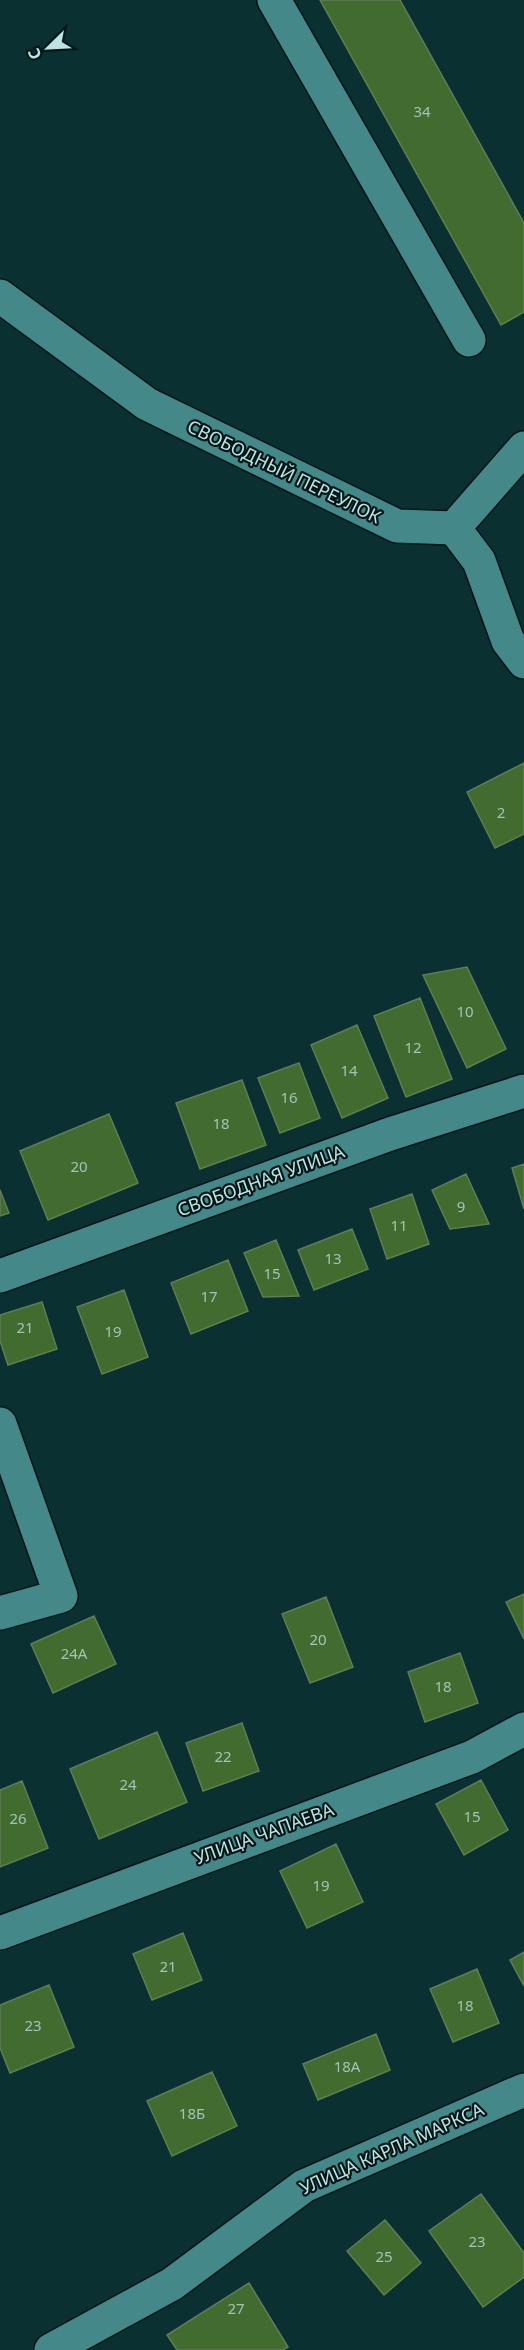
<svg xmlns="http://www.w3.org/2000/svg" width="524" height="2350" viewBox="0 0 524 2350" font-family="'Noto Sans',sans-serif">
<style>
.building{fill:#426b30;stroke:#607d55;stroke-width:1.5}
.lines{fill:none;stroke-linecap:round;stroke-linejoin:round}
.minor-casing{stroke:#021617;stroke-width:36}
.minor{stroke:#44888a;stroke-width:33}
.labels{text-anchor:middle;stroke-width:4.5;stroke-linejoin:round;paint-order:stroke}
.number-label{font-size:15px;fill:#a1c4b6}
.street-label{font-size:18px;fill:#c1e2e2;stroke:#001718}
</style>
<rect width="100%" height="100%" fill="#0a3031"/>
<!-- building -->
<path class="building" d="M320,0H400L524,223V312L501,325Z
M524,763V834L495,848L467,792Z
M467,967L506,1049L467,1068L423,975Z
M420,998L452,1079L406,1097L374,1016Z
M357,1025L388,1098L342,1118L311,1045Z
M299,1063L320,1118L280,1133L258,1078Z
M242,1080L266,1145L200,1169L176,1103Z
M109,1114L138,1183L48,1220L20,1151Z
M524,1164V1209L512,1168Z
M466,1174L489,1224L450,1229L432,1190Z
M0,1190L9,1213L0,1216Z
M412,1194L429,1244L387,1259L370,1209Z
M352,1229L368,1269L314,1290L298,1250Z
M276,1240L299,1296L263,1297L244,1253Z
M228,1260L248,1311L191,1334L171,1283Z
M124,1290L148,1357L102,1374L77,1307Z
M42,1302L57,1349L8,1365L0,1341V1315Z
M524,1594V1639L506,1602Z
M326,1597L353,1667L310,1683L282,1614Z
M94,1616L116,1664L53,1693L31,1644Z
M460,1653L478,1703L425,1722L408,1672Z
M242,1723L259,1771L203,1791L186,1743Z
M157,1732L187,1802L99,1839L70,1769Z
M481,1780L508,1830L464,1855L436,1804Z
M22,1781L48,1848L0,1867V1790Z
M336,1844L363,1902L307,1928L280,1871Z
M183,1933L202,1980L152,2000L133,1954Z
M524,1952V1986L510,1960Z
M477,1969L499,2023L453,2042L430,1989Z
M49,1985L74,2047L10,2073L0,2048V2005Z
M376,2034L390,2070L318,2100L303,2064Z
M212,2072L237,2126L172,2156L147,2101Z
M481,2194L524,2253V2277L483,2307L429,2231Z
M385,2220L421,2263L384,2295L347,2251Z
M249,2283L288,2347L283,2350H177L167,2335Z"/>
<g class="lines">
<!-- minor casing -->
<g class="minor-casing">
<path id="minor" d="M274,0L469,340
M0,296L147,404L397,526L454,528L479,561L508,641L524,662
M454,528L524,448
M0,1276L390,1134L524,1091
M0,1424L61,1596L0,1613
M0,1933L472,1757L524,1729
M51,2350L172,2284L304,2186L524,2090"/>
</g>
<!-- minor -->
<use href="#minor" class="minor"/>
</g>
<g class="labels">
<!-- number labels -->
<g class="number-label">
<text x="422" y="117">34</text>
<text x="501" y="818">2</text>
<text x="465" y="1017">10</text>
<text x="413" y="1053">12</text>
<text x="349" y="1076">14</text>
<text x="289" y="1103">16</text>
<text x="221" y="1129">18</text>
<text x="79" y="1172">20</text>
<text x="461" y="1212">9</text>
<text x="399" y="1231">11</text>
<text x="333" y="1264">13</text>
<text x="272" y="1279">15</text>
<text x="209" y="1302">17</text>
<text x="25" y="1333">21</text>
<text x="113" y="1337">19</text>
<text x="318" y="1645">20</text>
<text x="74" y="1659">24А</text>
<text x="443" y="1692">18</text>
<text x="223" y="1762">22</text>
<text x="128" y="1790">24</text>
<text x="472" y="1822">15</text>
<text x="18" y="1824">26</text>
<text x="321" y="1891">19</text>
<text x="168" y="1972">21</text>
<text x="465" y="2011">18</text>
<text x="33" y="2031">23</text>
<text x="347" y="2072">18А</text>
<text x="192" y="2119">18Б</text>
<text x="477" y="2247">23</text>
<text x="384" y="2262">25</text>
<text x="236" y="2314">27</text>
</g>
<!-- street labels -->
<g class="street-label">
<text transform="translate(284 472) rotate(26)" y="6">СВОБОДНЫЙ ПЕРЕУЛОК</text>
<text transform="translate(261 1181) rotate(-20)" y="6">СВОБОДНАЯ УЛИЦА</text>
<text transform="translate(264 1834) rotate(-20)" y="6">УЛИЦА ЧАПАЕВА</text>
<text transform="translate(392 2149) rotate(-24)" y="6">УЛИЦА КАРЛА МАРКСА</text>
</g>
</g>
<!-- north arrow -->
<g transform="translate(48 48) rotate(246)" stroke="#001718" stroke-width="4.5" paint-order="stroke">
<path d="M0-4.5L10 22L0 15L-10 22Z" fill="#c1e2e2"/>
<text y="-9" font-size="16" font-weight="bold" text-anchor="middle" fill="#c1e2e2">С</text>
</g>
</svg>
